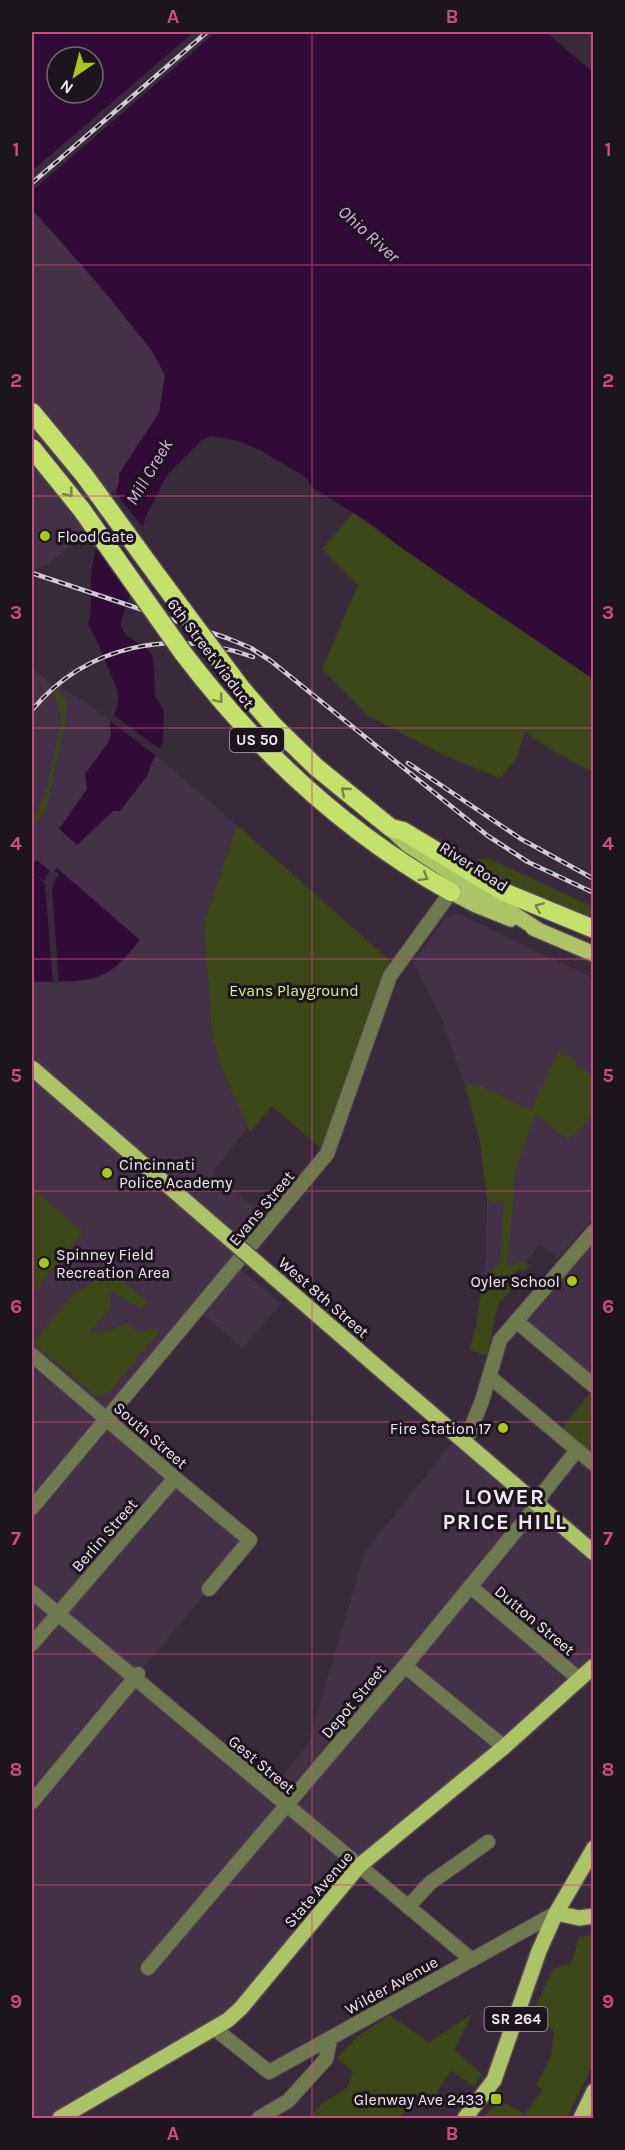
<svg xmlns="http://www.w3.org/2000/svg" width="625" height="2150" viewBox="0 0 625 2150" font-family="Karla,sans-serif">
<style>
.built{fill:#443148}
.green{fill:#3c4718}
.water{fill:#300b36;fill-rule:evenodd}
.pier{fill:#392a3b}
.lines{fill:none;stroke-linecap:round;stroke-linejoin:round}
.minor-casing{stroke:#574859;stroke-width:16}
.major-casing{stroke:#574859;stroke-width:18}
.highway-casing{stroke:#574859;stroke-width:21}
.minor{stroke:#6e7a4e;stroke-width:14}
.major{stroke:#acc465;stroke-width:15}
.highway{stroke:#c4e16c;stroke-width:18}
.rail-casing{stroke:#d3c8d5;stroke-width:4.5}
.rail{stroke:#1c151d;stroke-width:2;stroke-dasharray:7;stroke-linecap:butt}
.major-bridge-casing{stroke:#574859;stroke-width:18;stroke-linecap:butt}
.highway-bridge-casing{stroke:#574859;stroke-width:21;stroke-linecap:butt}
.major-bridge{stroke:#acc465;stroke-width:15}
.highway-bridge{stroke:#c4e16c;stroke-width:18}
.oneway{stroke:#788548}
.grid{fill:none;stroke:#ce4c81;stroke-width:1.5;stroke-opacity:0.55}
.poi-dot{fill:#a7c81f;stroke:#1c151d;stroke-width:2}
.labels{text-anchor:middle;stroke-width:6;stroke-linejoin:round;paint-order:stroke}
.shield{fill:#1c151d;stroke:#b2a9b4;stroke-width:1.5}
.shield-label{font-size:15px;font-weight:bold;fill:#f2e8f4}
.poi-label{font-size:16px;fill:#f2e8f4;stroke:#1c151d;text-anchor:start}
.street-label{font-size:16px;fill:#f2e8f4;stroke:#1c151d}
.park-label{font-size:16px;fill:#d7f096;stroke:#1c151d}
.water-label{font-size:18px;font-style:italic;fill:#e8acf3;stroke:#1c151d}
.district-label{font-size:22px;font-weight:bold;letter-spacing:1.5px;fill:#f2e8f4;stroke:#1c151d}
.neatline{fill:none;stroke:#ce4c81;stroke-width:2}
.grid-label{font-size:20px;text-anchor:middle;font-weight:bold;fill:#ce4c81}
</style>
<rect width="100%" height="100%" fill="#392a3b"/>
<!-- built -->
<path class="built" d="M32,209L100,287L152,351L165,375L159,413L137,444L119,477V483L107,515L49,564L32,571Z
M32,665V668L57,689L60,687L85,702L164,762L237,825L204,923L212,1036L222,1070L248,1128L212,1172L272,1221L236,1265L281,1304L242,1348L198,1310L107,1419L250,1540L138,1674L270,1791L308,1744L365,1552L457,1437L594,1553L593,1666L359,1866L241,2008L60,2118H32Z
M457,913L593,978V1217L558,1258L540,1244L477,1320L486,1257L487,1200L480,1141L466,1088L440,1015L413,962L445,919Z
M593,1231V1386L516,1321Z"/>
<!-- green -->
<path class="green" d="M353,513L476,600L593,679V772L546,747L525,731L516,759L500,778L443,755L367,715L322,669L358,585L322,549Z
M57,690L66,701L67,712L46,810L32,827V821L45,795L60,729L61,712L56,700L57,698L53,693Z
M237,825L396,966L327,1154L272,1106L250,1132L222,1070L212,1036L204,923Z
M488,858L593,907V917L497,879L477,868L478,859Z
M558,1052L576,1060L575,1066L593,1075V1113L577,1134L573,1133L568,1140L535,1114L516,1169L507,1266L523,1261L530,1265L525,1271L517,1270L510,1279V1292L499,1302L497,1308L487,1356L470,1350L477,1320L483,1279L500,1263L504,1202L487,1200L480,1141L466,1088L469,1085H478L531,1110Z
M32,1187L83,1232L32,1294Z
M115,1275L147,1301L142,1309L110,1290V1309L89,1332H104L128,1324L139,1333L151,1329L160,1331L110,1391L97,1397L33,1343L75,1292L90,1285L96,1277Z
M593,1389V1464L558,1433Z
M593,1935V2064L567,2118H483L499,2100L525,2114L542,2090L536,2085L551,2056L554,2031L531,2016L553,1969L571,1963L579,1937Z
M472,2014L454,2050L482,2074L474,2087L451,2070L437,2093L449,2102L436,2109L420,2101L397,2118H310L321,2104L347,2088L353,2072L337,2058L358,2036L390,2015L429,2042Z"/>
<!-- water -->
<path class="water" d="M32,32H546L593,72V679L403,549L370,523L311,487L307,478L260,450L238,441L211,436L202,440L167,475L146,516L133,559L131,591L121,621V627L126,635L147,649L152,655L154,666L155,697L164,710L163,742L154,758L147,776L120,811H113L77,845L59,829L87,789L85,774L108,743L111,734L110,721C117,711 120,702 117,689L98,643L88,624L91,609V572L95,553L100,531L119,483V474L159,413L165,375L152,351L101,287L32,209ZM57,57H93V93H57Z
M37,860L50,871L49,874H52L57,868L140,940C132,949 124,960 114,968C93,985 60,981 35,982L32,971V866Z"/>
<!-- pier -->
<path class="pier" d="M194,32H216L32,191V171Z
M113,489L144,529L135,566L102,519Z
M114,715L162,751L158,757L110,721Z
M32,871L44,881L48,873L52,874L55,871L59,874L54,882L52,890L59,984H53L45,884Z"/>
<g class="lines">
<!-- minor casing -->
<g class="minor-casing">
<path id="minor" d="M516,1321L594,1386
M32,1355L175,1478L250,1540L209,1589
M490,1377L594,1464
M465,1443L482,1401L500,1340L594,1231
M32,1508L327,1154L390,976L451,892
M470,1586L579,1679
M32,1592L472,1960
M32,1644L175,1478
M405,1666L504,1747
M32,1802L138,1674
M408,1907L430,1883L488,1842
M148,1968L405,1666L538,1504L543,1493L577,1450
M215,2029L269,2072L556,1913
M259,2118L288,2101L326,2059L330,2040"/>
</g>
<!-- major casing -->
<g class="major-casing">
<path id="major" d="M394,832L408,845L540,931
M451,892L476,905L511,919
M533,928L594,954
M397,1384L594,1553
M556,1913L579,1918L594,1916
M60,2118L228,2020L241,2008L359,1866L504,1747L594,1666
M465,2118L494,2080L539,1951L556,1913L594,1848
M581,2118L594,2091"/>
</g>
<!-- highway casing -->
<g class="highway-casing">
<path id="highway" d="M32,412L84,475L159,578
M183,653C256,749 346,833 451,892
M274,726L316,767L391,828L403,831L504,892L594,929"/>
</g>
<!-- minor -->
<use href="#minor" class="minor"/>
<!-- major -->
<use href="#major" class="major"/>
<!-- highway -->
<use href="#highway" class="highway"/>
<!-- rail casing -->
<g class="rail-casing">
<path id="rail" d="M32,183L207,32
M32,573L227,638L251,648L271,661L488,836L528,862L594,893
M32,710C87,644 174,628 253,657
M408,763L521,839L594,879"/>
</g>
<!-- rail -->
<use href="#rail" class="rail"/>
<!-- major-bridge casing -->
<g class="major-bridge-casing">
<path id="major-bridge" d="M32,1068L397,1384"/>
</g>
<!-- highway-bridge casing -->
<g class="highway-bridge-casing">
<path id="highway-bridge" d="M32,448L82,510L183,653
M159,578L241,688L274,726"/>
</g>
<!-- major-bridge -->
<use href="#major-bridge" class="major-bridge"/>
<!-- highway-bridge -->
<use href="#highway-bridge" class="highway-bridge"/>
</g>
<!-- one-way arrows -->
<defs><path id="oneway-chevron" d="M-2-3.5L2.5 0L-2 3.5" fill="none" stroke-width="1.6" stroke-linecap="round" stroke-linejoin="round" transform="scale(1.5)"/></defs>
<g class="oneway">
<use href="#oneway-chevron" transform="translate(69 493) rotate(52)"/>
<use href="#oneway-chevron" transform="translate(219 699) rotate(50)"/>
<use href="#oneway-chevron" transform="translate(345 791) rotate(-139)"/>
<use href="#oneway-chevron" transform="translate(424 877) rotate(31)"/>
<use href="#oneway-chevron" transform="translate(539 907) rotate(-157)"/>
</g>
<!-- grid -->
<path class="grid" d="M312,32V2118M32,265H594M32,496H594M32,728H594M32,959H594M32,1191H594M32,1422H594M32,1654H594M32,1885H594"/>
<!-- markers -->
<g class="poi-dot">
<circle cx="45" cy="536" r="6"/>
<circle cx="107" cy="1173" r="6"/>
<circle cx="44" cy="1263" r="6"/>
<circle cx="572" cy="1281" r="6"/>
<circle cx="503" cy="1428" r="6"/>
<rect x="490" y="2093" width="12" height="12" rx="3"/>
</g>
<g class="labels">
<!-- shield labels -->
<g class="shield">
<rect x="230" y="728" width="54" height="24" rx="4.5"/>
<rect x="484.5" y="2007" width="63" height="24" rx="4.5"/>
</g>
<g class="shield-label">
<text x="257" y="745">US 50</text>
<text x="516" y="2024">SR 264</text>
</g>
<!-- poi labels -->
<g class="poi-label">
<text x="57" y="542">Flood Gate</text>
<text x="119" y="1170">Cincinnati<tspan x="119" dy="18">Police Academy</tspan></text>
<text x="56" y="1260">Spinney Field<tspan x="56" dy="18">Recreation Area</tspan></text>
<text x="560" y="1287" text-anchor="end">Oyler School</text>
<text x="491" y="1434" text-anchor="end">Fire Station 17</text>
<text x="484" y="2105" text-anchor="end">Glenway Ave 2433</text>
</g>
<!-- street labels -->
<g class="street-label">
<text transform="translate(211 653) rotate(53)" y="6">6th Street Viaduct</text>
<text transform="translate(474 866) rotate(33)" y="6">River Road</text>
<text transform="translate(261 1208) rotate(-50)" y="6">Evans Street</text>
<text transform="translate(324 1297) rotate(41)" y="6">West 8th Street</text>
<text transform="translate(151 1435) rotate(41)" y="6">South Street</text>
<text transform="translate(104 1535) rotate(-49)" y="6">Berlin Street</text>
<text transform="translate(535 1620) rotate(40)" y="6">Dutton Street</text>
<text transform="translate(353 1701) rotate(-50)" y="6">Depot Street</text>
<text transform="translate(262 1764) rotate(40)" y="6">Gest Street</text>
<text transform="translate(318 1889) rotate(-49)" y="6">State Avenue</text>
<text transform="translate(391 1985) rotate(-29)" y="6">Wilder Avenue</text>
</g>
<!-- park labels -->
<g class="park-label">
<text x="294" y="996">Evans Playground</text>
</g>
<!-- water labels -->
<g class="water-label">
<text transform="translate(369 234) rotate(42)" y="6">Ohio River</text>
<text transform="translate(149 472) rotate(-59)" y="6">Mill Creek</text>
</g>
<!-- district labels -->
<g class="district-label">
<text x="505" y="1504">LOWER<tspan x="505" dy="25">PRICE HILL</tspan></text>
</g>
</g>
<!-- border -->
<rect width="625" height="2150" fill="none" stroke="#1c151d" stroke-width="66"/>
<!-- north arrow -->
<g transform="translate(75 75) rotate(215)"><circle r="28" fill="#1c151d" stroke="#726973" stroke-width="1.5"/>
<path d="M0-4.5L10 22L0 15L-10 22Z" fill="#a7c81f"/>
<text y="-9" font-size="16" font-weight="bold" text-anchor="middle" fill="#f2e8f4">N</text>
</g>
<rect x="33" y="33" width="559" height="2084" class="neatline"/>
<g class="grid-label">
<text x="173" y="23">A</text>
<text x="452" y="23">B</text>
<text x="16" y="156">1</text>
<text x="608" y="156">1</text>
<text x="16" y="387">2</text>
<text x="608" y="387">2</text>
<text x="16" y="619">3</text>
<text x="608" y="619">3</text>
<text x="16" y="850">4</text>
<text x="608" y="850">4</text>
<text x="16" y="1082">5</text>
<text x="608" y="1082">5</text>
<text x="16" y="1313">6</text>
<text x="608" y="1313">6</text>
<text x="16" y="1545">7</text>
<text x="608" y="1545">7</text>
<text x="16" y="1776">8</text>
<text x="608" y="1776">8</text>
<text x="16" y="2008">9</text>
<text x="608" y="2008">9</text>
<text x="173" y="2140">A</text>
<text x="452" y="2140">B</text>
</g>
</svg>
